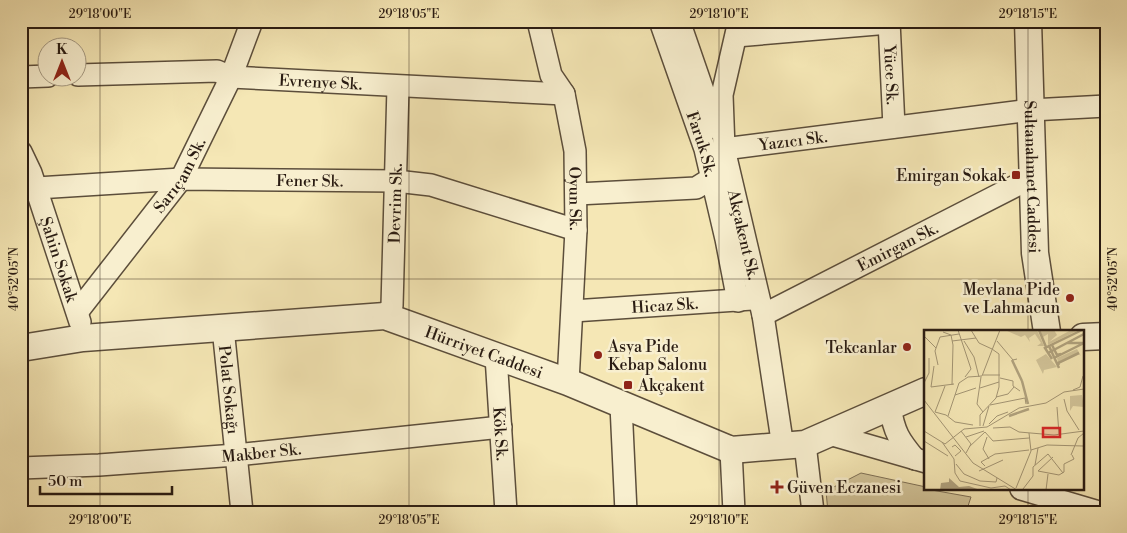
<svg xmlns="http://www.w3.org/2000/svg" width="1127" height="533" viewBox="0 0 1127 533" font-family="'Libre Bodoni',serif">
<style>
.green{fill:#d2c499;stroke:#7e7056}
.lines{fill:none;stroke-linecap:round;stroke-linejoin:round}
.minor-casing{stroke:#5c4e3b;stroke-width:24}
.tertiary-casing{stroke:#5c4e3b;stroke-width:29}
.minor{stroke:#f8efcf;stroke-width:21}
.tertiary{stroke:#f8efcf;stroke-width:26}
.ticks{fill:none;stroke:#291b12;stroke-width:1;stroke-opacity:0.45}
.poi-dot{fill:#8f2418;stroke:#f8efcf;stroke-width:2}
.labels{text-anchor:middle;stroke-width:5;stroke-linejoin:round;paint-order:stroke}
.street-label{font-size:16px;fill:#291b12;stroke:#f8efcf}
.poi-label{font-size:16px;fill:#291b12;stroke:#f8efcf;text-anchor:end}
.inset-river{fill:none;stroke:#b0a27e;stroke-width:2.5}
.inset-road{fill:none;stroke:#a39574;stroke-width:1}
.view{fill:#d62828;fill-opacity:0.15;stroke:#d62828;stroke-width:2.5}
.inset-edge{fill:none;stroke:#291b12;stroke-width:2.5}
.neatline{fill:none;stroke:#291b12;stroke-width:2}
.ticks-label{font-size:12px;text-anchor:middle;fill:#291b12}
</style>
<rect width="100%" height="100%" fill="#f5e7b5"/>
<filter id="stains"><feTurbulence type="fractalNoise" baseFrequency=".004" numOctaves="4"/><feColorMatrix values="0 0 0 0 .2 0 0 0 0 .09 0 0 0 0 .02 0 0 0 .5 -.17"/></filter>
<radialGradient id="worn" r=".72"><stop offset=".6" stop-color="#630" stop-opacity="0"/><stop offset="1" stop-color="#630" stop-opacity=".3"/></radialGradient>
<!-- green -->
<path class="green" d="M861,473L926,487V489L971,497L966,512H828L826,491Z"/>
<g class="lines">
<!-- minor casing -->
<g class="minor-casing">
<g id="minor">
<path id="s1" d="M538,21L551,75L564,94L575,151L576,230L568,382"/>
<path id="s2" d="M660,21L705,149L726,239L738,301"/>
<path d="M679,21L716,128"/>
<path id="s3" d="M739,21L722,95L724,149L763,315L783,447"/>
<path id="s4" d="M889,21L894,127"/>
<path d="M736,36L889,23"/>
<path id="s5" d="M78,75L217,71L231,77L564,94"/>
<path d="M21,77L48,76"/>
<path id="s6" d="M21,152L31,173L80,322"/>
<path id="s7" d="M21,189L181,179L396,181L431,185L576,230"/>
<path id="s8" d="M577,194L696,188L712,178L724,149L1031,110L1106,106"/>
<path id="s9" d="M78,311L181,179L231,77L252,21"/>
<path id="s10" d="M573,311L752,299"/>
<path id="s11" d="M763,315L1033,177"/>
<path id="s12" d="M385,316L392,306L398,87"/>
<path id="s13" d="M223,328L242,512"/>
<path id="s14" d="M496,356L506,512"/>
<path d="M621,405L626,512"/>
<path d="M890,407C894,432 899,440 915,459"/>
<path d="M829,434L926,462"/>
<path d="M805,444L813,512"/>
<path d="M731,450L734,512"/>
<path id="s15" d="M21,468L99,465L236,455L501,427"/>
<path d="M1021,489L1099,512"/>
</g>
</g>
<!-- tertiary casing -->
<g class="tertiary-casing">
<g id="tertiary">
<path id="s16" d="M1028,21L1035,253L1047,332"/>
<path d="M1083,337L1106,336"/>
<path id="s17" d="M21,348L83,338L385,316L568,382L731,450L805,444L926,391"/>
</g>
</g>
<!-- minor -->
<use href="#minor" class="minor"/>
<!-- tertiary -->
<use href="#tertiary" class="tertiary"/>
</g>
<!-- ticks -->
<path class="ticks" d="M100,21V512M409,21V512M719,21V512M1028,21V332M21,279H1106M1028,489V512"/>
<!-- markers -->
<g class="poi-dot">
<rect x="1011" y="170" width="10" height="10" rx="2.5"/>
<circle cx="1070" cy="298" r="5"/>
<circle cx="907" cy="347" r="5"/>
<circle cx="598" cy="355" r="5"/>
<rect x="623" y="380" width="10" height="10" rx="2.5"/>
<path d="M774.5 479.5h5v5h5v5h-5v5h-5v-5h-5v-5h5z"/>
</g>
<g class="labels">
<!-- street labels -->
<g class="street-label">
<text dy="6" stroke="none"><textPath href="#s4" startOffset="54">Yüce Sk.</textPath></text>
<text dy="6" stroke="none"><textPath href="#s5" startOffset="244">Evrenye Sk.</textPath></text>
<text dy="6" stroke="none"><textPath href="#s8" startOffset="239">Yazıcı Sk.</textPath></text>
<text dy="6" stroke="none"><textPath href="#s2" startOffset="130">Faruk Sk.</textPath></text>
<text dy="6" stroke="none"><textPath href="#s9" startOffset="170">Sarıçam Sk.</textPath></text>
<text dy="6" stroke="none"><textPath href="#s16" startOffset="156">Sultanahmet Caddesi</textPath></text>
<text dy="6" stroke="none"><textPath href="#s7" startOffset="289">Fener Sk.</textPath></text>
<text dy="6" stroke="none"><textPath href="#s1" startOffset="184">Oyun Sk.</textPath></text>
<text dy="6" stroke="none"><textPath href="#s12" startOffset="115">Devrim Sk.</textPath></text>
<text dy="6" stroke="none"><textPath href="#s3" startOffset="218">Akçakent Sk.</textPath></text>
<text dy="6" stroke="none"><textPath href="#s11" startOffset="151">Emirgan Sk.</textPath></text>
<text dy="6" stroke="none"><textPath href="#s6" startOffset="114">Şahin Sokak</textPath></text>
<text dy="6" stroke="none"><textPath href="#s10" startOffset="92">Hicaz Sk.</textPath></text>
<text dy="6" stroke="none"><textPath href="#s17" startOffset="471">Hürriyet Caddesi</textPath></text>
<text dy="6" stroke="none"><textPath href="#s13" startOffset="62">Polat Sokağı</textPath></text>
<text dy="6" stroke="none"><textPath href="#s14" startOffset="78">Kök Sk.</textPath></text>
<text dy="6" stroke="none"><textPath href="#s15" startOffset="241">Makber Sk.</textPath></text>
</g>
<!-- poi labels -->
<g class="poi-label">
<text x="1006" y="181">Emirgan Sokak</text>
<text x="1060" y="295">Mevlana Pide<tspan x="1060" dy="18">ve Lahmacun</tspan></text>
<text x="608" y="352" text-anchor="start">Asya Pide<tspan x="608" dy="18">Kebap Salonu</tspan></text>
<text x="897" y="353">Tekcanlar</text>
<text x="638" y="391" text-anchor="start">Akçakent</text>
<text x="787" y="493" text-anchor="start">Güven Eczanesi</text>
</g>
</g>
<!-- overview -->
<g transform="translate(924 330)">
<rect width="160" height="160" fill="#f5e7b5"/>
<path d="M81,0H113L120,16H113L117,13L111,4L105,8L106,12L101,5L97,7ZM116,0H130L133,5L125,12L147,0H155L124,15V4L119,7ZM153,19L157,26L155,24L135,33V36L133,28ZM122,24L133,37L120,40L119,44L112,30ZM158,65L160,77L149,76L146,81V66Z" fill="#d2c499"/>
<path d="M25,148L35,157L45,156L56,160H16L17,153L25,152Z" fill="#b0a27e"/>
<path class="inset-river" d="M115,0L122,17M143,13H160M128,15L133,25L137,24M125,16L135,38M124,23L160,4M130,28L160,13M128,29L121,18L158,0M88,30L98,51M135,35L134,33L155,23M98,51L104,74M85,86L105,79"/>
<path class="inset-road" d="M34,0L47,39L41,47M47,0L55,13L68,19M19,2L27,5L29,15L28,55M1,7L12,18M16,7L35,4M28,11L52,8M40,11L50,27L55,47M73,11L89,30L93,29M68,20L76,0M14,35L11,21L16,7M59,45H76M58,46L68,20M57,47L53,74L59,82M76,48L89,51V56L96,61M0,53L5,43V28M7,57L30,54M7,57L10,36M56,58L75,52M149,60L156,57L159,46M31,65L52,58M72,67L84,64L90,57M140,69L143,81L155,100M0,70L49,133L93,160M66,75L101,68L102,74M133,77L135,104M11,82L21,56M11,82L22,85L31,92L49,95M24,86L35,53L44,47L58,46M65,94L73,86L84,82M56,96V85L72,68L75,57V24L68,19M59,96L65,76M69,98L86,97L95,102L130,105L160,101M0,101L21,114L40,99L63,97L95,78L122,73L140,62L160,59M37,101L47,114L42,123M61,102L69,111L105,108M105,103L107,121M42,107L60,101M63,107L59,119L65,129M0,111L24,126M18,112L30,129L31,143L36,151L67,158L81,156L87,160M28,117L31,115L37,121L31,126M45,117L61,102M107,120L123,115L159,116M147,125L154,108L160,103M32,134L40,144L56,151L72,152L73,148M140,134L150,129L148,125M111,135L114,118M61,136L57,132L71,124L105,120M55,141L79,130M114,141L135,145L140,142V134M114,141L129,127M92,158L107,121M99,159L109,146V137L124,124L139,143M122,160L124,144"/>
<path class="view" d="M119,98H136V107H119Z"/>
<rect width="160" height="160" class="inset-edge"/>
</g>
<!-- margin -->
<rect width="1127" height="533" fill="none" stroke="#f5e7b5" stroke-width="55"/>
<!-- north arrow -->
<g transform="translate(62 62)"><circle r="24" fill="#f8efcf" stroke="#a59a83"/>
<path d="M0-4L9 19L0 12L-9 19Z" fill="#8f2418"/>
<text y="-8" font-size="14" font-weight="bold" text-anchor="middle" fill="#291b12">K</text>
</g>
<!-- scale -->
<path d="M40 486v8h132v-8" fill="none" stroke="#291b12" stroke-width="2.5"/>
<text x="48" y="486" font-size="15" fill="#291b12" stroke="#f8efcf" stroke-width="4" paint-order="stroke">50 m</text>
<rect x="28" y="28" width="1072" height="478" class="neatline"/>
<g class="ticks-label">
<text x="100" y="18">29°18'00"E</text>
<text x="409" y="18">29°18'05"E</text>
<text x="719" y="18">29°18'10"E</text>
<text x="1028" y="18">29°18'15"E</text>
<text transform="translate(14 279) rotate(-90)" y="4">40°52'05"N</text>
<text transform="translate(1113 279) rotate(-90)" y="4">40°52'05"N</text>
<text x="100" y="524">29°18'00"E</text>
<text x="409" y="524">29°18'05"E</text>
<text x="719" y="524">29°18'10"E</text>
<text x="1028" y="524">29°18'15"E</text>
</g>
<rect width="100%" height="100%" filter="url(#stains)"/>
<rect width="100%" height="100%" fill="url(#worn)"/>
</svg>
